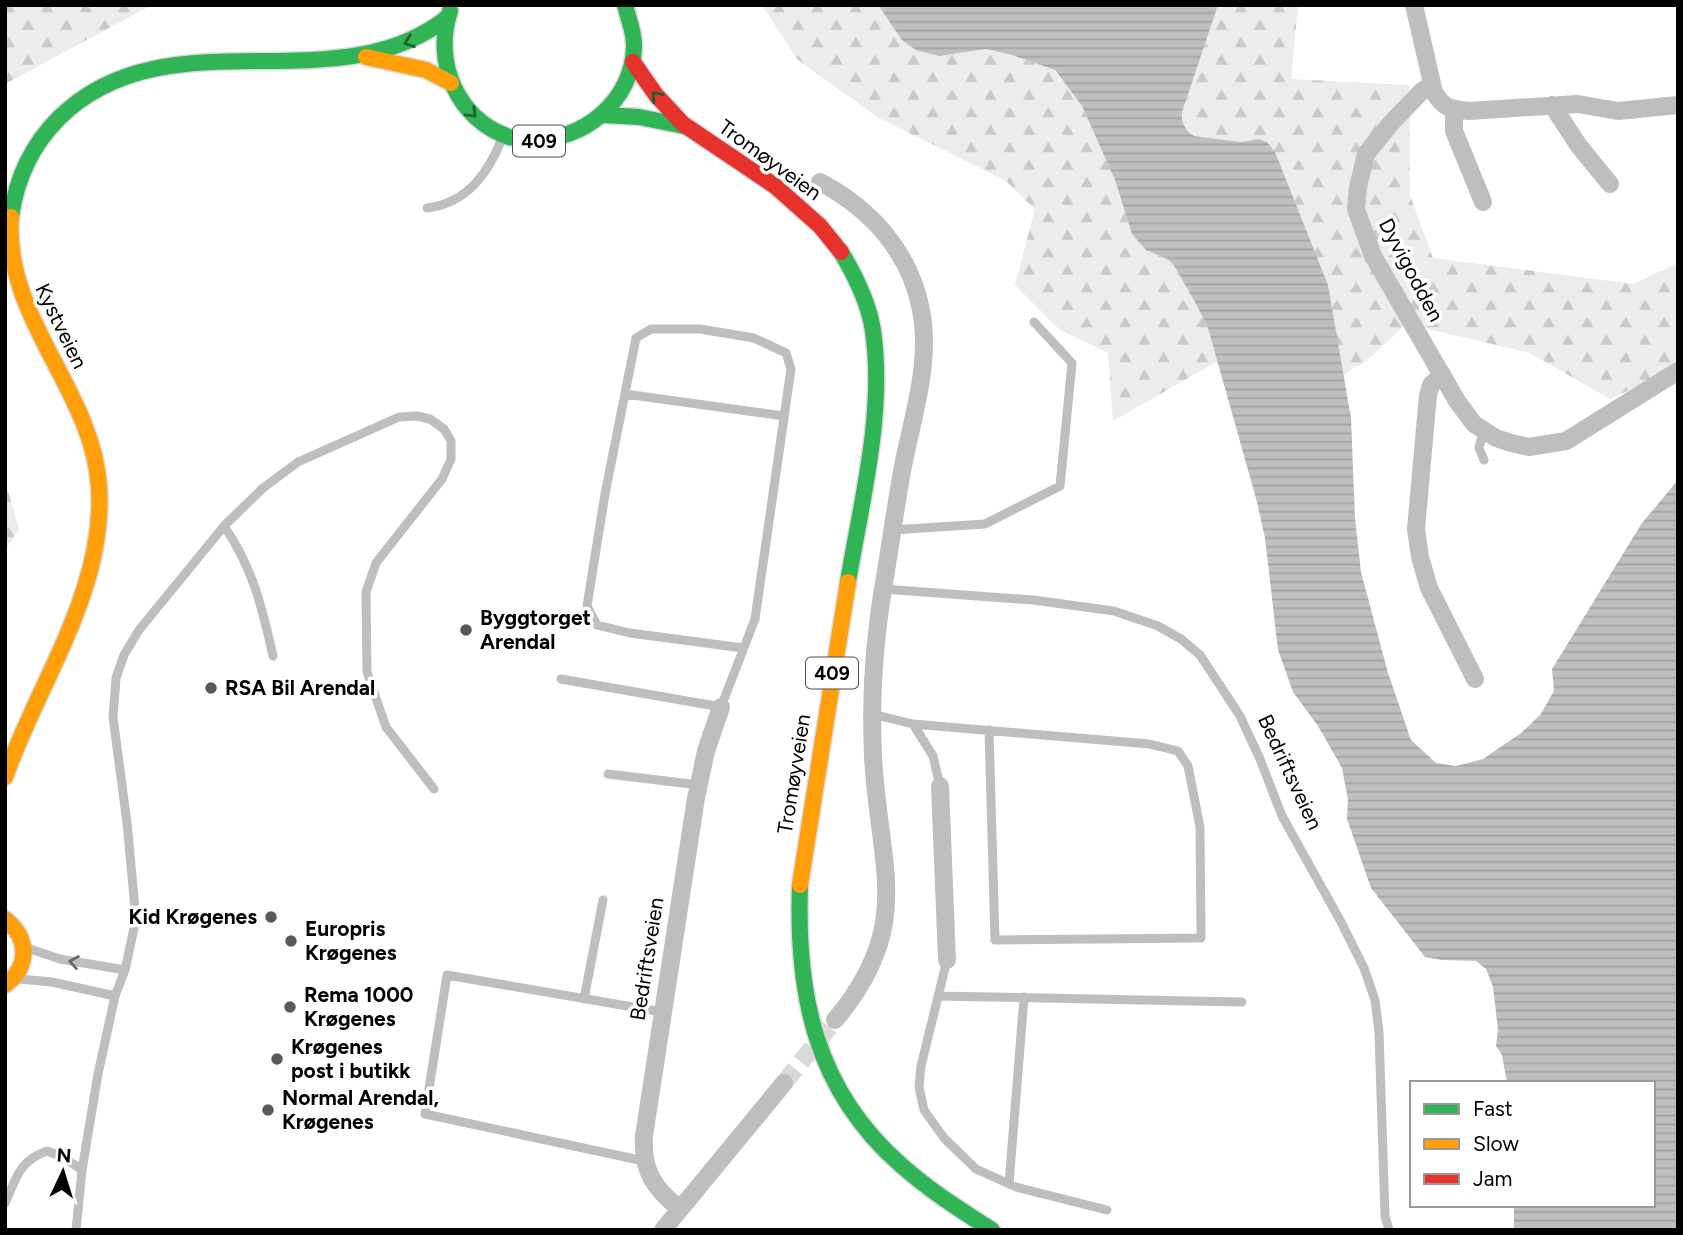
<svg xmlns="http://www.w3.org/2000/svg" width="1683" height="1235" viewBox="0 0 1683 1235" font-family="Figtree,sans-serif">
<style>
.forest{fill:url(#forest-firs)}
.water{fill:url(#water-rules)}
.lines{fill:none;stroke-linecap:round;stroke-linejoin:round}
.street-tunnel{stroke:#d9d9d9;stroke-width:18;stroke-dasharray:18 9;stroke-linecap:butt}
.fast-casing{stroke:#dbdbdb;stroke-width:19}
.slow-casing{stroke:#dbdbdb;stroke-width:19}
.jam-casing{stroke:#dbdbdb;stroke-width:19}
.lane{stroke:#bebebe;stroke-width:9}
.street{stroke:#bebebe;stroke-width:18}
.fast{stroke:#30b455;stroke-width:16}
.slow{stroke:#ff9f0a;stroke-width:16}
.jam{stroke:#e5322d;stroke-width:16}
.oneway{stroke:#1a632f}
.oneway2{stroke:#686868}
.poi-dot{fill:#595959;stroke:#fff;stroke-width:2.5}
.labels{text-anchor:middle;stroke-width:7;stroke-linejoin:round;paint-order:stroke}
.shield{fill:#fff;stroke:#4c4c4c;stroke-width:2}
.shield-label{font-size:19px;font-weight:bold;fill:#000}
.street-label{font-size:21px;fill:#000;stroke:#fff}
.poi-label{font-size:21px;font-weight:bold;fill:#000;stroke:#fff;text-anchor:start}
</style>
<defs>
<pattern id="forest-firs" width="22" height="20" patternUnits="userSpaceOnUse" patternTransform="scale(1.75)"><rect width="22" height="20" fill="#ececec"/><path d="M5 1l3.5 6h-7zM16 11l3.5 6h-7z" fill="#c9c9c9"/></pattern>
<pattern id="water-rules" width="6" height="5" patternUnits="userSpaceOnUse" patternTransform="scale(1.75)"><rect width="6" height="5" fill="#bfbfbf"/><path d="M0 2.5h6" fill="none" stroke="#a2a2a2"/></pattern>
</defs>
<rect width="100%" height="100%" fill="#fff"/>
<!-- forest -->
<path class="forest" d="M5,5H152L5,84Z
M762,5H878L902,40L939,56L986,49L1012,55L1054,70L1082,106L1115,180L1132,234L1146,250L1167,259L1173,264L1195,302L1208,328L1218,361L1113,421L1108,353L1060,330L1015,285L1035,209L1006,181L877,117L797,59Z
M1218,5H1298L1291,79L1409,85L1410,195L1433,258L1633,284L1678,263V368L1610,399L1530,353L1406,324L1363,364L1354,367L1343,376L1328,285L1258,139L1241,142L1194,136C1185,130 1181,123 1182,112Z
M5,480L19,530L5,550Z"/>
<!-- water -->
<path class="water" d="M878,5H1218L1182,112C1181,123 1185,130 1194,136L1241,142L1258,139L1267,142L1275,152L1328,285L1351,418L1355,518L1361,572L1388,673L1411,740L1436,763L1456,766L1483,759L1521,733L1540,715L1554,691L1552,669L1642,523L1678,480V1230H1514V1205H1653V1083H1507L1502,1055L1496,1046L1498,1030L1493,987L1486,969L1476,961L1442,960L1425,957L1371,888L1347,819L1348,800L1342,768L1318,726L1293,692L1278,650L1265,538L1257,502L1208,328L1195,302L1173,264L1167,259L1146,250L1132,234L1115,180L1082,106L1055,70L1012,55L986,49L939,56L916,50L902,40Z"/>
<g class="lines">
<!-- street-tunnel -->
<path class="street-tunnel" d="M784,1083L835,1020"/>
<!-- fast casing -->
<g class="fast-casing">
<path id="fast" d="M450,11C433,62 457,119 509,137C515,139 524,139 530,139C583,143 633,100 634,47C635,34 628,18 625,5
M604,115L639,117L684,126
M11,217C16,180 32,145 59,118C167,11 336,107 448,17
M841,252C856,277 869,303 873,331C885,412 861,503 848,582
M800,885C796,994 815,1090 901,1165C929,1190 960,1210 992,1230"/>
</g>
<!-- slow casing -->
<g class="slow-casing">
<path id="slow" d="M366,57L426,70L451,83
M5,777C38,683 106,590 99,487C93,390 3,318 11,217
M800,885L848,582
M5,919C29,938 30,966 5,985"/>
</g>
<!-- jam casing -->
<g class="jam-casing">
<path id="jam" d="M633,62L656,95L683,124L775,186L820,226L841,252"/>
</g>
<!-- lane -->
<path class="lane" d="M427,208C468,203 489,172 503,136
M625,394L784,416
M1483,431L1479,448L1484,460
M224,526C253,568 262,607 273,656
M892,530L985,524L1060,486L1072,363L1034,322
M883,589L1033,600L1114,611L1158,626L1181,639L1200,655L1240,716L1260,759L1282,816L1341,922L1364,968L1375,1000L1379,1032L1385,1216L1389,1230
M561,679L721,707L755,619L791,369L786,353L754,338L700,329H651L636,338L605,494L587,606L597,625L630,633L743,648
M872,714L913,724L933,756L940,786
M913,724L1149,744L1178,751L1188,766L1200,827L1201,938L995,940L989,730
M608,774L699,785
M27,948L60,959L125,970
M947,960L921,1066L919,1087L924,1110L944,1138L976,1169L1016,1187L1107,1210
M19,979L52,982L115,996
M938,996L1242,1002
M584,999L603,900
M644,1161L425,1114L447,975L662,1012
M1009,1184L1024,997
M5,1203C17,1177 19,1161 47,1151L63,1157L82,1170
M76,1230L82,1170L98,1074L115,996L125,970L136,919L127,823L113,717L116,678L124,655L139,630L224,526L263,488L298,462L399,417L417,416L430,419L444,429L451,441V459L442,479L376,563L366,592L367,672L386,727L434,789"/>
<!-- street -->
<path class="street" d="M1414,5L1434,92C1443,108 1450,109 1469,111L1578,104L1618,111L1678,105
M1432,85L1422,91L1392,122L1366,154L1358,187L1356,209L1373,256L1457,401L1474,424L1496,438L1511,443L1529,447L1566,441L1678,371
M1552,105L1579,146L1610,184
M1454,110V131L1483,202
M820,182C871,209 910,252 921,310C931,360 914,412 904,461C897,497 892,534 886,571C875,632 870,693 873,755C878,865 916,924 835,1020
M1442,374L1431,385L1428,395L1416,529L1420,557L1429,588L1475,679
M940,786L947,960
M680,1209C653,1188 642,1170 644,1136L696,798L706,751L721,707
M663,1230L784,1083"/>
<!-- fast -->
<use href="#fast" class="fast"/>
<!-- slow -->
<use href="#slow" class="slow"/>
<!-- jam -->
<use href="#jam" class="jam"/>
</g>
<!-- one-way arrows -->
<defs><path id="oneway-chevron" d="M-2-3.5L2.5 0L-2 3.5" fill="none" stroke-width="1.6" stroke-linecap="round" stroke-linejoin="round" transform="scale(1.75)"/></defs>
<g class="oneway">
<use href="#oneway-chevron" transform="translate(409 42) rotate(160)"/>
<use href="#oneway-chevron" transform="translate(656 96) rotate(-131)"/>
<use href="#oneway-chevron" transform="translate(472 113) rotate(45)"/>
</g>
<use class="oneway2" href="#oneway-chevron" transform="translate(74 962) rotate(-171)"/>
<!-- markers -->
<g class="poi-dot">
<circle cx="466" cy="630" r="7"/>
<circle cx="211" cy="688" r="7"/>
<circle cx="271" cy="917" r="7"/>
<circle cx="291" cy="941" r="7"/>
<circle cx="290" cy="1007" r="7"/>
<circle cx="277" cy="1059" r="7"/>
<circle cx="268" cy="1110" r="7"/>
</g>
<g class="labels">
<!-- shield labels -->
<g class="shield">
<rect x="513" y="125.5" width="52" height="31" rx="5"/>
<rect x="806" y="657.5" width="52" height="31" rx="5"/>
</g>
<g class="shield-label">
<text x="539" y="148">409</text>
<text x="832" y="680">409</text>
</g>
<!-- street labels -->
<g class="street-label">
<text transform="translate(770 160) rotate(36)" y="7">Tromøyveien</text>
<text transform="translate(1411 270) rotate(62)" y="7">Dyvigodden</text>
<text transform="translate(61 326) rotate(64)" y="7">Kystveien</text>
<text transform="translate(1290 772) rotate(65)" y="7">Bedriftsveien</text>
<text transform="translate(794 774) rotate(-81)" y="7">Tromøyveien</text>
<text transform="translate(647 959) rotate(-81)" y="7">Bedriftsveien</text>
</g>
<!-- poi labels -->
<g class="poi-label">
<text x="480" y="625">Byggtorget<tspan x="480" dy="24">Arendal</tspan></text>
<text x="225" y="695">RSA Bil Arendal</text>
<text x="257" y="924" text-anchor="end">Kid Krøgenes</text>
<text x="305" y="936">Europris<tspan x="305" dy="24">Krøgenes</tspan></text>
<text x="304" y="1002">Rema 1000<tspan x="304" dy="24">Krøgenes</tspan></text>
<text x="291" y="1054">Krøgenes<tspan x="291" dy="24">post i butikk</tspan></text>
<text x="282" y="1105">Normal Arendal,<tspan x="282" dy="24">Krøgenes</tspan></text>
</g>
</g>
<!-- border -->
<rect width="1683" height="1235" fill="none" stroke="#000000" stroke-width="14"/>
<!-- legend -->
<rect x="1410" y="1081" width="245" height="126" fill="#ffffff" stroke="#999999" stroke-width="2"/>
<rect x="1424" y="1104" width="35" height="10" fill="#30b455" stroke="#999999" stroke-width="2"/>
<text x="1473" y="1116" font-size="21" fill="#000000">Fast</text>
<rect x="1424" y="1139" width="35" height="10" fill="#ff9f0a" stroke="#999999" stroke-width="2"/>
<text x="1473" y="1151" font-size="21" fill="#000000">Slow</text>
<rect x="1424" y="1174" width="35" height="10" fill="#e5322d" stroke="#999999" stroke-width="2"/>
<text x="1473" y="1186" font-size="21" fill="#000000">Jam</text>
<!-- north arrow -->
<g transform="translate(63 1172) rotate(4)" stroke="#ffffff" stroke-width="5" paint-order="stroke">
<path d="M0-5L12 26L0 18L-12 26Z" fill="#000000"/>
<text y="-10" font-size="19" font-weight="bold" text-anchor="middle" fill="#000000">N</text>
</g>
</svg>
